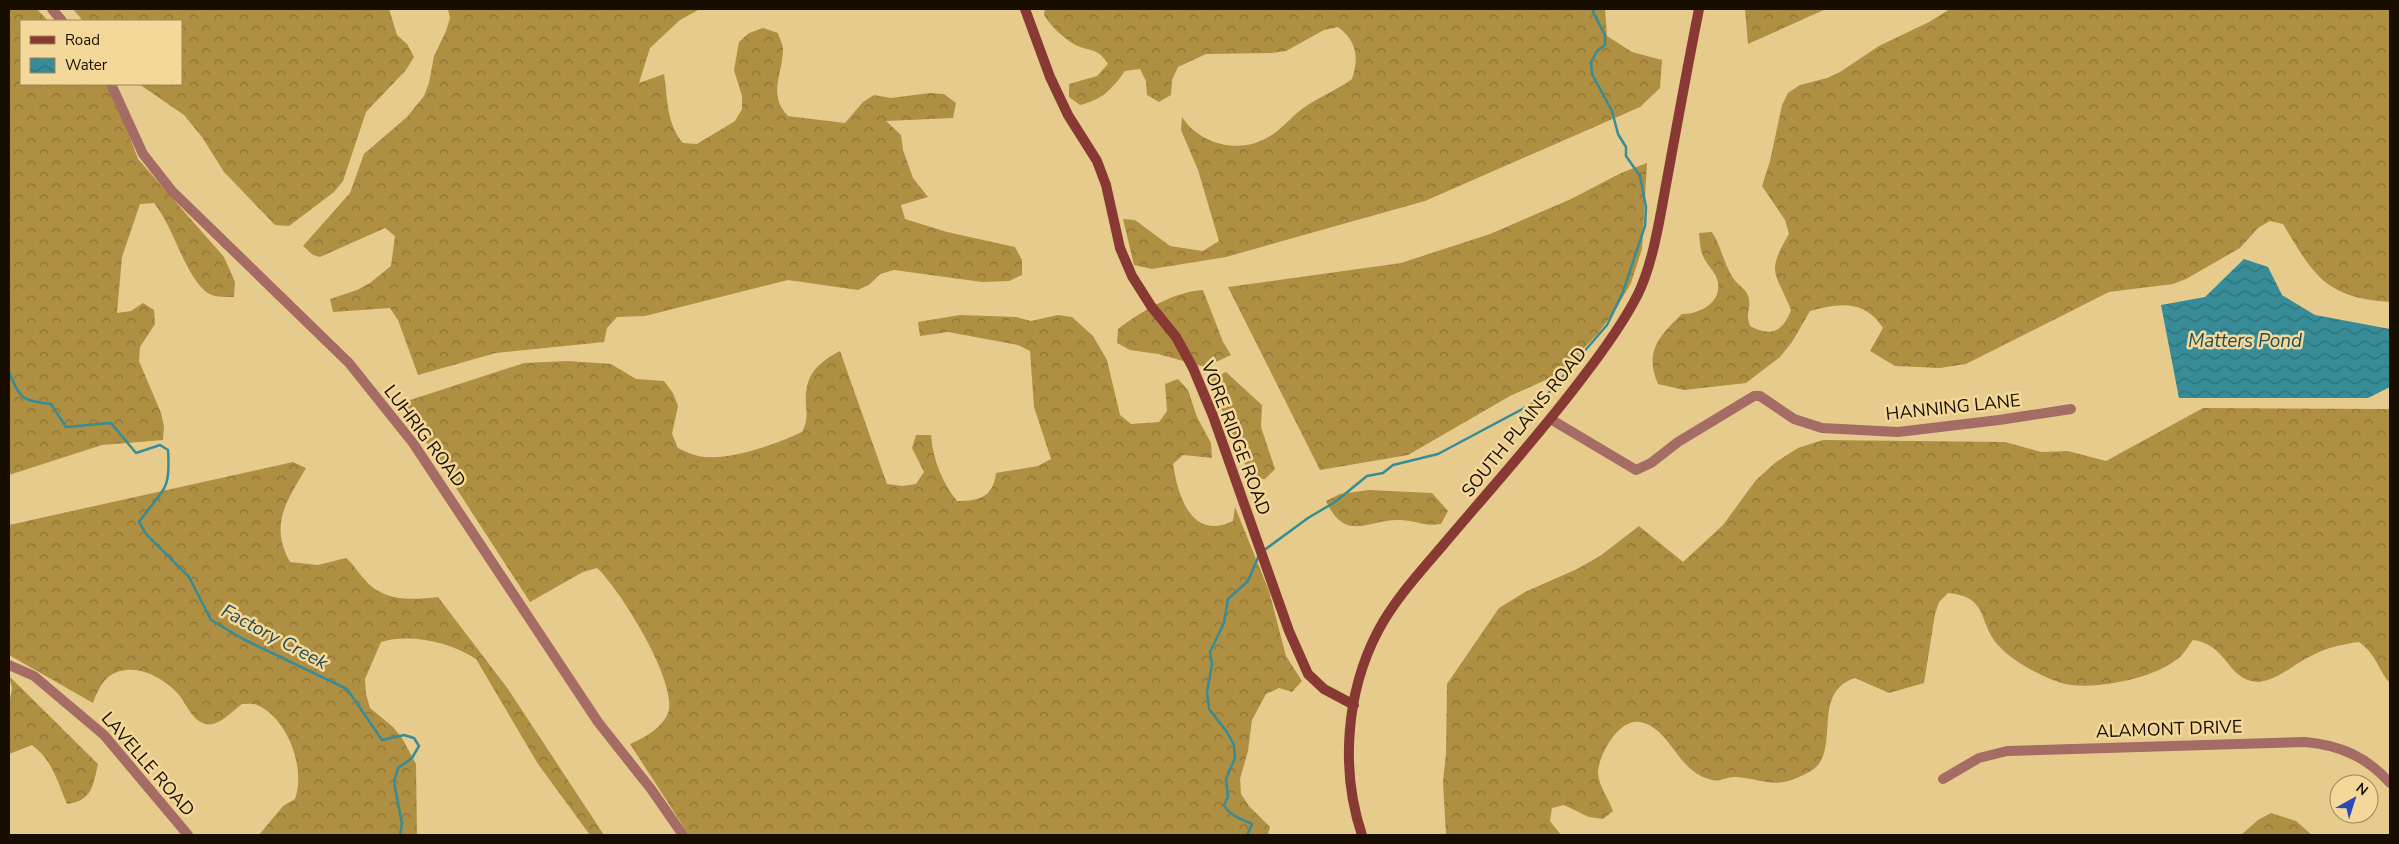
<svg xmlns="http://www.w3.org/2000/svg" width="2399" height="844" viewBox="0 0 2399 844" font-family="'Nunito Sans',sans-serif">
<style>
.forest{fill:url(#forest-crowns)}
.water{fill:url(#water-waves)}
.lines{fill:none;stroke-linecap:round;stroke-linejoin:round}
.stream{stroke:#378c97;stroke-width:2.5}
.street{stroke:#a46c65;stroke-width:10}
.secondary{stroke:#893933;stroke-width:10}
.labels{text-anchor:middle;stroke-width:5;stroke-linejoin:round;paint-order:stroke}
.street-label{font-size:18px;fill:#180e00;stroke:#f3d89a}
.water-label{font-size:19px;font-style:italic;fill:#205057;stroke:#f3d89a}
</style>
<defs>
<pattern id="forest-crowns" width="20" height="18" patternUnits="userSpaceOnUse" patternTransform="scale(1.25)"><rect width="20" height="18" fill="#af8f42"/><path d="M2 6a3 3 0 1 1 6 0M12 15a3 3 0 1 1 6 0" fill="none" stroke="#8d7335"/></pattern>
<pattern id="water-waves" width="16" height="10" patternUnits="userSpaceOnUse" patternTransform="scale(1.25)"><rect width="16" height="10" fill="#378c97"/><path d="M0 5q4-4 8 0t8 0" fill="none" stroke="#2d7179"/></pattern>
</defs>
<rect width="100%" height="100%" fill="#e6cb8d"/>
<!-- forest -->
<path class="forest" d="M9,9H37L48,21H21V84H106L112,90L138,159L224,257L235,282L234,297C224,297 212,298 204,290C183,270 174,228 154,203L140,204L122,257L117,313L131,311L143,303L154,310L155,324L140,347L139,361L161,413L164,426L163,440L102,445L9,475Z
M73,9H389L397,35L407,44L414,57L406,70L366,112L343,181L334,192L289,226L275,225L224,172L202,137L184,115L139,84H181V21H83Z
M448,9H700L680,20L650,48L639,83L664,74C668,99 666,123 683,143L697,144L735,121L742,109V96L734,70L739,42L749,33L763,28L778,33C779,37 782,43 783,48C783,75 767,94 788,116L845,123L863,102L874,95L891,98L930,93L944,94L956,103L953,118L886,121L901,135L903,150L913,178L928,197L901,205L905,219L947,232L1015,247L1022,260V275L1009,281L982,282L894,270L880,274L870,284L858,290L788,280L645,316L617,317L607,328L604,342L496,353L418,375L398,320L390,308L333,312L330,299L357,290L370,283L391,266L395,236L385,228L320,257L313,255L303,246L350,193L364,154L407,117L424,96L429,83L434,56L446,31L450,18Z
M1045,9H1605L1607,36L1632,52L1662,60L1660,88L1640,107L1425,201L1226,257L1152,269L1134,265L1123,219L1135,220L1170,246L1203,251L1219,241L1198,170L1181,130L1182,117C1200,145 1241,155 1270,136C1282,129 1291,117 1302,109C1318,97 1336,91 1352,79C1359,58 1357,41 1338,27L1324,30L1286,51L1272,53L1206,54L1178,67L1172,80L1171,95L1159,102L1147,95L1146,81L1140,69L1125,71C1112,89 1102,100 1080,105L1069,97V84L1097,76L1108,64C1096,45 1088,53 1072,43C1060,35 1051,26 1044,15Z
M1745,9H1826L1748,44Z
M1950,9H2390V302C2326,298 2314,276 2283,224L2270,221L2258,228L2240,248L2186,279L2173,284L2109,292L1966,364L1940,368L1895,366L1870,351L1883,328C1865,299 1838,303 1810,311L1792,342L1780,357L1746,383L1684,390L1658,384C1644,352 1659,336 1682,314C1698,314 1721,304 1718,283C1717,274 1709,267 1705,260C1700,252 1700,242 1699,233L1712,232C1721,246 1724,264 1733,278C1738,286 1748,289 1749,300C1751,310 1745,311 1750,326C1771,337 1783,332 1791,310C1776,271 1765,275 1789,234L1785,220L1762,186L1770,161L1782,105L1788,93L1800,85L1827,78L1840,72L1879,46L1929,22Z
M1647,163L1642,249L1631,283L1616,309L1599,332L1561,373L1510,396L1408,455L1320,470L1228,287L1401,263L1490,234L1571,199L1621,173Z
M1203,290L1223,342L1231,355L1205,367L1158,354L1130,350L1117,343L1118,329C1142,311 1173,292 1203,290Z
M960,315L1016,317L1031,321L1058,315L1072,317L1093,336L1107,360L1120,415L1131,424L1159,422L1167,411L1165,384L1178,379L1188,390L1197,417L1211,443L1212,458L1183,455L1173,464C1178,496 1191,541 1233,521L1235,507L1269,591L1286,656L1302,681L1292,692L1279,688L1266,694L1252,720L1248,751L1240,779L1241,794L1249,806L1270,827L1268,835H689L630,744C644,738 662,728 668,713C679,684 620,589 597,568L583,572L530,602L401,403L524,363L568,361L611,364L636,379L664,381L673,393L678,406L672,434L678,448C686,452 695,456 704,457C733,460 776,444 802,432C807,422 807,417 806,406C804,377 815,364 840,351L887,484L902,486L916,484L924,472L912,448L916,435H931C933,460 942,482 957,501C980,501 993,497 996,473L1038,466L1051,459L1034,407L1030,351L1018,345L948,332L920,336L918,322Z
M1226,372L1262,405L1261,427L1275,469L1265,479L1251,478L1209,380Z
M2203,408L2390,409V683C2377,669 2378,656 2359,642C2343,644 2325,648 2311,656C2293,664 2272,686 2251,681C2227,675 2225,644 2193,640C2188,646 2183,656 2176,660C2152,679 2095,690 2065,684C2046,679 2013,662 1999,646C1977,622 1990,597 1948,593L1939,602L1935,614L1924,683L1889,693L1855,678C1809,693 1843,751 1811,771C1804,775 1791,781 1783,782C1768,785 1750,777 1734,777C1727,777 1719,782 1712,780C1704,778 1698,775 1692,770C1674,756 1664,726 1640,722C1619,718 1599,754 1598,772C1598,785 1609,799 1613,811L1603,819L1589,817L1564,805L1552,808L1550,821L1561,835H1446L1443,782L1446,753L1447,684L1499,608L1525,592L1577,569L1600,556L1639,526L1683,562L1723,525L1756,480L1776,462L1798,448L1823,440L2005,442L2041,452L2068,451L2106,461Z
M293,462L306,468C287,501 269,524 290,562L318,565L346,558C354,565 357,571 364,579C384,602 410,600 438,597L508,689L604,835H590L538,764L476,659C450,642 410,633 381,642L365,679L366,694L370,708L393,727L402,738L416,764L417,835H259L283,806L295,799C306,769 288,718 257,705C253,703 246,704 242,704C232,711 219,727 206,724C193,721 187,706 180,696C167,681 146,668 126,670C106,672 99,687 93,703L9,655V525Z
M1369,490L1432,493L1448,511L1441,524C1423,527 1416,520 1399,520C1368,519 1346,544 1326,501L1340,494Z
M9,676L98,764C93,786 92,801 67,804C57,781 53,761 32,745L9,754V705L12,688Z
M2271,813L2296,821L2312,835H2241L2258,820Z"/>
<!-- water -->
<path class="water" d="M2244,259L2268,267L2282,295L2315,315L2390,329V387L2368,398H2179L2161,305L2205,297Z"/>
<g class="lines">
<!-- stream -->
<path class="stream" d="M9,372C21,399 20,400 51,404L66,427L111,423L136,453L160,445L168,450C171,494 162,489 139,522L146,534L189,577L211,620L243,639L347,689L382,740L404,735L414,738L419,746L412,758L398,768L394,782L402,824L400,835
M1263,551L1308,518L1335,502L1367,476L1383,473L1393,465L1438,454L1545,397L1607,325L1623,292L1645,226L1646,207L1640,176L1626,156V147L1618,134L1612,111L1592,74L1591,62L1597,51L1605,45V35L1593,12L1595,9
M1247,835L1252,824C1241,819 1230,816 1224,805L1228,797L1226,779L1235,758L1234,745L1227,732L1209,709L1207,692L1212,664L1210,652L1224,623L1228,599L1248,581L1259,555"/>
<!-- street -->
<path class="street" d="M52,9L62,21
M111,84L143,154L172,191L349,363L413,443L598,722L651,789L683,835
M1552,420L1636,470L1651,463L1678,442L1754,396H1760L1794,419L1822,428L1898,432L1999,420L2071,409
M9,665L34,676L104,735L188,835
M1943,779L1979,758L2007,751L2305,742C2340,745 2367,757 2390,783"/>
<!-- secondary -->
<path class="secondary" d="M1025,9L1050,77L1068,115L1097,161L1106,185L1120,248L1132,276L1151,306L1176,337L1193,368L1213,416L1289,631L1308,674L1324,689L1354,705
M1362,835C1340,770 1346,692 1378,631C1396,597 1424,568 1449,538C1494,485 1541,433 1583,377C1603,351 1622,325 1637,296C1654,263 1661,210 1668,174C1678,119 1688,64 1699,9"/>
</g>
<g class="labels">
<!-- street labels -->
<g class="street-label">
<text transform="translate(1953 407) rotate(-6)" y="6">HANNING LANE</text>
<text transform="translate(1524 422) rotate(-51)" y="6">SOUTH PLAINS ROAD</text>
<text transform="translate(425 436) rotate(53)" y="6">LUHRIG ROAD</text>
<text transform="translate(1236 438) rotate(69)" y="6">VORE RIDGE ROAD</text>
<text transform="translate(2169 729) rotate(-2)" y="6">ALAMONT DRIVE</text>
<text transform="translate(148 764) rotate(49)" y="6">LAVELLE ROAD</text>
</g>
<!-- water labels -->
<g class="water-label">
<text x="2245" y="347">Matters Pond</text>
<text transform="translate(275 636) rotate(28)" y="7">Factory Creek</text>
</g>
</g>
<!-- border -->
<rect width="2399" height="844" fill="none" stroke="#180e00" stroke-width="20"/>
<!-- legend -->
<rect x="20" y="20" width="162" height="65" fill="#f3d89a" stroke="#9b875c"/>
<rect x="30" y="36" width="25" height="8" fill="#893933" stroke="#9b875c"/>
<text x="65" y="45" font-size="15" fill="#180e00">Road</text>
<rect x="30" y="58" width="25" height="15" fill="url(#water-waves)" stroke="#9b875c"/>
<text x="65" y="70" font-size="15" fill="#180e00">Water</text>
<!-- north arrow -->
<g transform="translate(2354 799) rotate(39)"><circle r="24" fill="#f3d89a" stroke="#9b875c"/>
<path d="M0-4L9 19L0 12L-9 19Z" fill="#2a4ab9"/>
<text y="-8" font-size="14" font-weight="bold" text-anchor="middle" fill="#180e00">N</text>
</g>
</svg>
